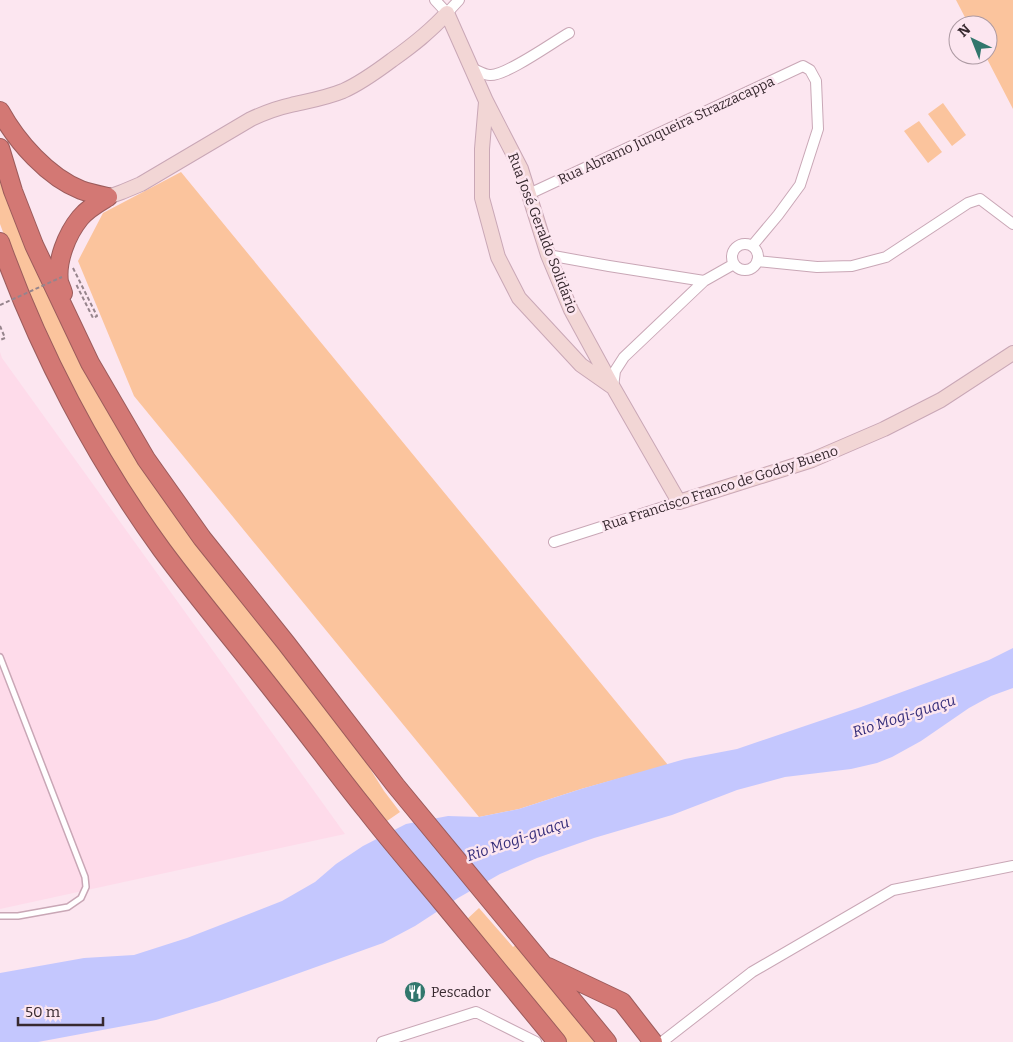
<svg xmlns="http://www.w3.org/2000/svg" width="1013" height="1042" viewBox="0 0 1013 1042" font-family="Bitter,serif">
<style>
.built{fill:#fedbea}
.green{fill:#fbc49d}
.water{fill:#c4c7fe}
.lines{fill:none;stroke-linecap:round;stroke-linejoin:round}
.lane-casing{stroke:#c9a7b6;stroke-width:8}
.street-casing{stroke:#c9a7b6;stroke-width:12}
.secondary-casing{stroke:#c9a7b6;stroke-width:16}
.highway-casing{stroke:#9c5c5c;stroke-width:20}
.path{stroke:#96848c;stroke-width:2;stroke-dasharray:4 2.5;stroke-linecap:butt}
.lane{stroke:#fff;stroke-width:5}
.street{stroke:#fff;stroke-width:10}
.secondary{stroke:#f2d6d5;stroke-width:14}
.highway{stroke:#d37874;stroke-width:18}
.path-bridge{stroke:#96848c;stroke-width:2;stroke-dasharray:4 2.5;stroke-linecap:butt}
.labels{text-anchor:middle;stroke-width:5;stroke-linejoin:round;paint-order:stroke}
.street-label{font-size:14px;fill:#37292f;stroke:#fce6f0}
.poi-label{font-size:14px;fill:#37292f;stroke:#fce6f0;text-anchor:start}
.water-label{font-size:15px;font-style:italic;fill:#342c79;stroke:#fce6f0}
</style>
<rect width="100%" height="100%" fill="#fce6f0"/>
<!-- built -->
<path class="built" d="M0,352L2,358L345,834L0,909Z"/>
<!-- green -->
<path class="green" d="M956,0H1013V109L985,55H988V25H969Z
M943,103L966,135L952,146L928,114Z
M919,121L942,152L928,163L904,131Z
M0,171L19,226L46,292L77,354L141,464L174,514L310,685L364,759L384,791L400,812L387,821L185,569L120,476L60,365L18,272L0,224Z
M181,172L668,765L581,789L519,809L479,817L134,396L78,261L103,213Z
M479,908L513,947L518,943L599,1042H565L465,921Z"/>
<!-- water -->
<path class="water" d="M1013,648V688L991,696L969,708L921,741L892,757L877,763L851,769L785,777L737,790L672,815L594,838L537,858L500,874L458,898L415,926L383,943L277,981L219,1001L156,1020L38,1042H0V973L84,958L134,955L187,938L282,901L315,882L336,864L363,846L406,824L448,816L479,817L519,809L581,789L685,759L737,749L861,707L989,660Z"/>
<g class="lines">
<!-- lane casing -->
<g class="lane-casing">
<path id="lane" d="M0,657L85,877L86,887L81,898L68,907L18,916H0"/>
</g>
<!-- street casing -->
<g class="street-casing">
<path id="street" d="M435,0L447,13L459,0
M471,68C477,70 484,75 490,75C506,76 553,42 569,33
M529,194L803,66L810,70L816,81L818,129L800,185L778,215L752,246
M732 257a13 13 0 1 1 26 0a13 13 0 1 1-26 0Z
M548,255L609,266L704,281
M757,261L817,267L852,266L886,257L968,203L980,199L1013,224
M613,387L615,371L624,357L704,281L734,264
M554,542L679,502
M382,1042L476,1012L536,1042
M662,1042L752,972L893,890L1013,866"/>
</g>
<!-- secondary casing -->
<g class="secondary-casing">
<path id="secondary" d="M486,102L482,149V198L498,257L519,298L581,365L611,386
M108,197L122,192L141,184L251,119C264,113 277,108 291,105C308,101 326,98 343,91C361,83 376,72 392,60C413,45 430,32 447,13L486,101L521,169L548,255L571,310L613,387L679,502L812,460L884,429L941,400L1013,353"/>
</g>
<!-- highway casing -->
<g class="highway-casing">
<path id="highway" d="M0,111C17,142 48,177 81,190C89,193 99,195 108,197
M0,148L13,191L34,245L90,363L146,459L202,538L286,643L396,786L607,1042
M0,242C38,349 95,458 162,550C199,600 240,648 278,697C308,734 336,773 366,810C390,841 416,871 441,901C480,948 518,995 557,1042
M63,293C62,289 60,285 59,282C56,261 67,234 80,218C87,209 98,203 108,197
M548,967L622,1002L653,1042"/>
</g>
<!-- path -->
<path class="path" d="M73,268L97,316L93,318L76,284
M0,326L5,338L0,340V339"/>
<!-- lane -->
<use href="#lane" class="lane"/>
<!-- street -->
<use href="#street" class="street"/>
<!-- secondary -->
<use href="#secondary" class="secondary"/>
<!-- highway -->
<use href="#highway" class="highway"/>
<!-- path-bridge -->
<path class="path-bridge" d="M0,305L62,277"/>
</g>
<!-- icons -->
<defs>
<g id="restaurant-disc" transform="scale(1.125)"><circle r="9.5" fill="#32776d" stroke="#fce6f0"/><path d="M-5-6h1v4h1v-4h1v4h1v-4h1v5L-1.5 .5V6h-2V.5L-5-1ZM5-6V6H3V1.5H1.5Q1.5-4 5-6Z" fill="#fff"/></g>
</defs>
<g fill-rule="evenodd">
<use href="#restaurant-disc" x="415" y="992"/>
</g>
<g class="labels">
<!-- street labels -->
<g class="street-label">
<text transform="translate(666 130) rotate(-25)" y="5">Rua Abramo Junqueira Strazzacappa</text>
<text transform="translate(543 233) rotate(69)" y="5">Rua José Geraldo Solidário</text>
<text transform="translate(720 488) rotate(-18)" y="5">Rua Francisco Franco de Godoy Bueno</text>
</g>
<!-- poi labels -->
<g class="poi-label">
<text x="431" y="997">Pescador</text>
</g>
<!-- water labels -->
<g class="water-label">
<text transform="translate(904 716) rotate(-18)" y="5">Rio Mogi-guaçu</text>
<text transform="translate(518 839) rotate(-19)" y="5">Rio Mogi-guaçu</text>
</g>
</g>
<!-- north arrow -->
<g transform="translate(973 40) rotate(317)"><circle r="24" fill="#fce6f0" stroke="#ad9aa3"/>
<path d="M0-4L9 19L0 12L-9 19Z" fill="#32776d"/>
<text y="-8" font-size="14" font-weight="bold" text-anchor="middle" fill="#37292f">N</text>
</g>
<!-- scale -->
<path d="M18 1017v8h85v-8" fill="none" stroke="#37292f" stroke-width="2.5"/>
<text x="25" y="1017" font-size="15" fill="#37292f" stroke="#fce6f0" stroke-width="4" paint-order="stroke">50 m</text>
</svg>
